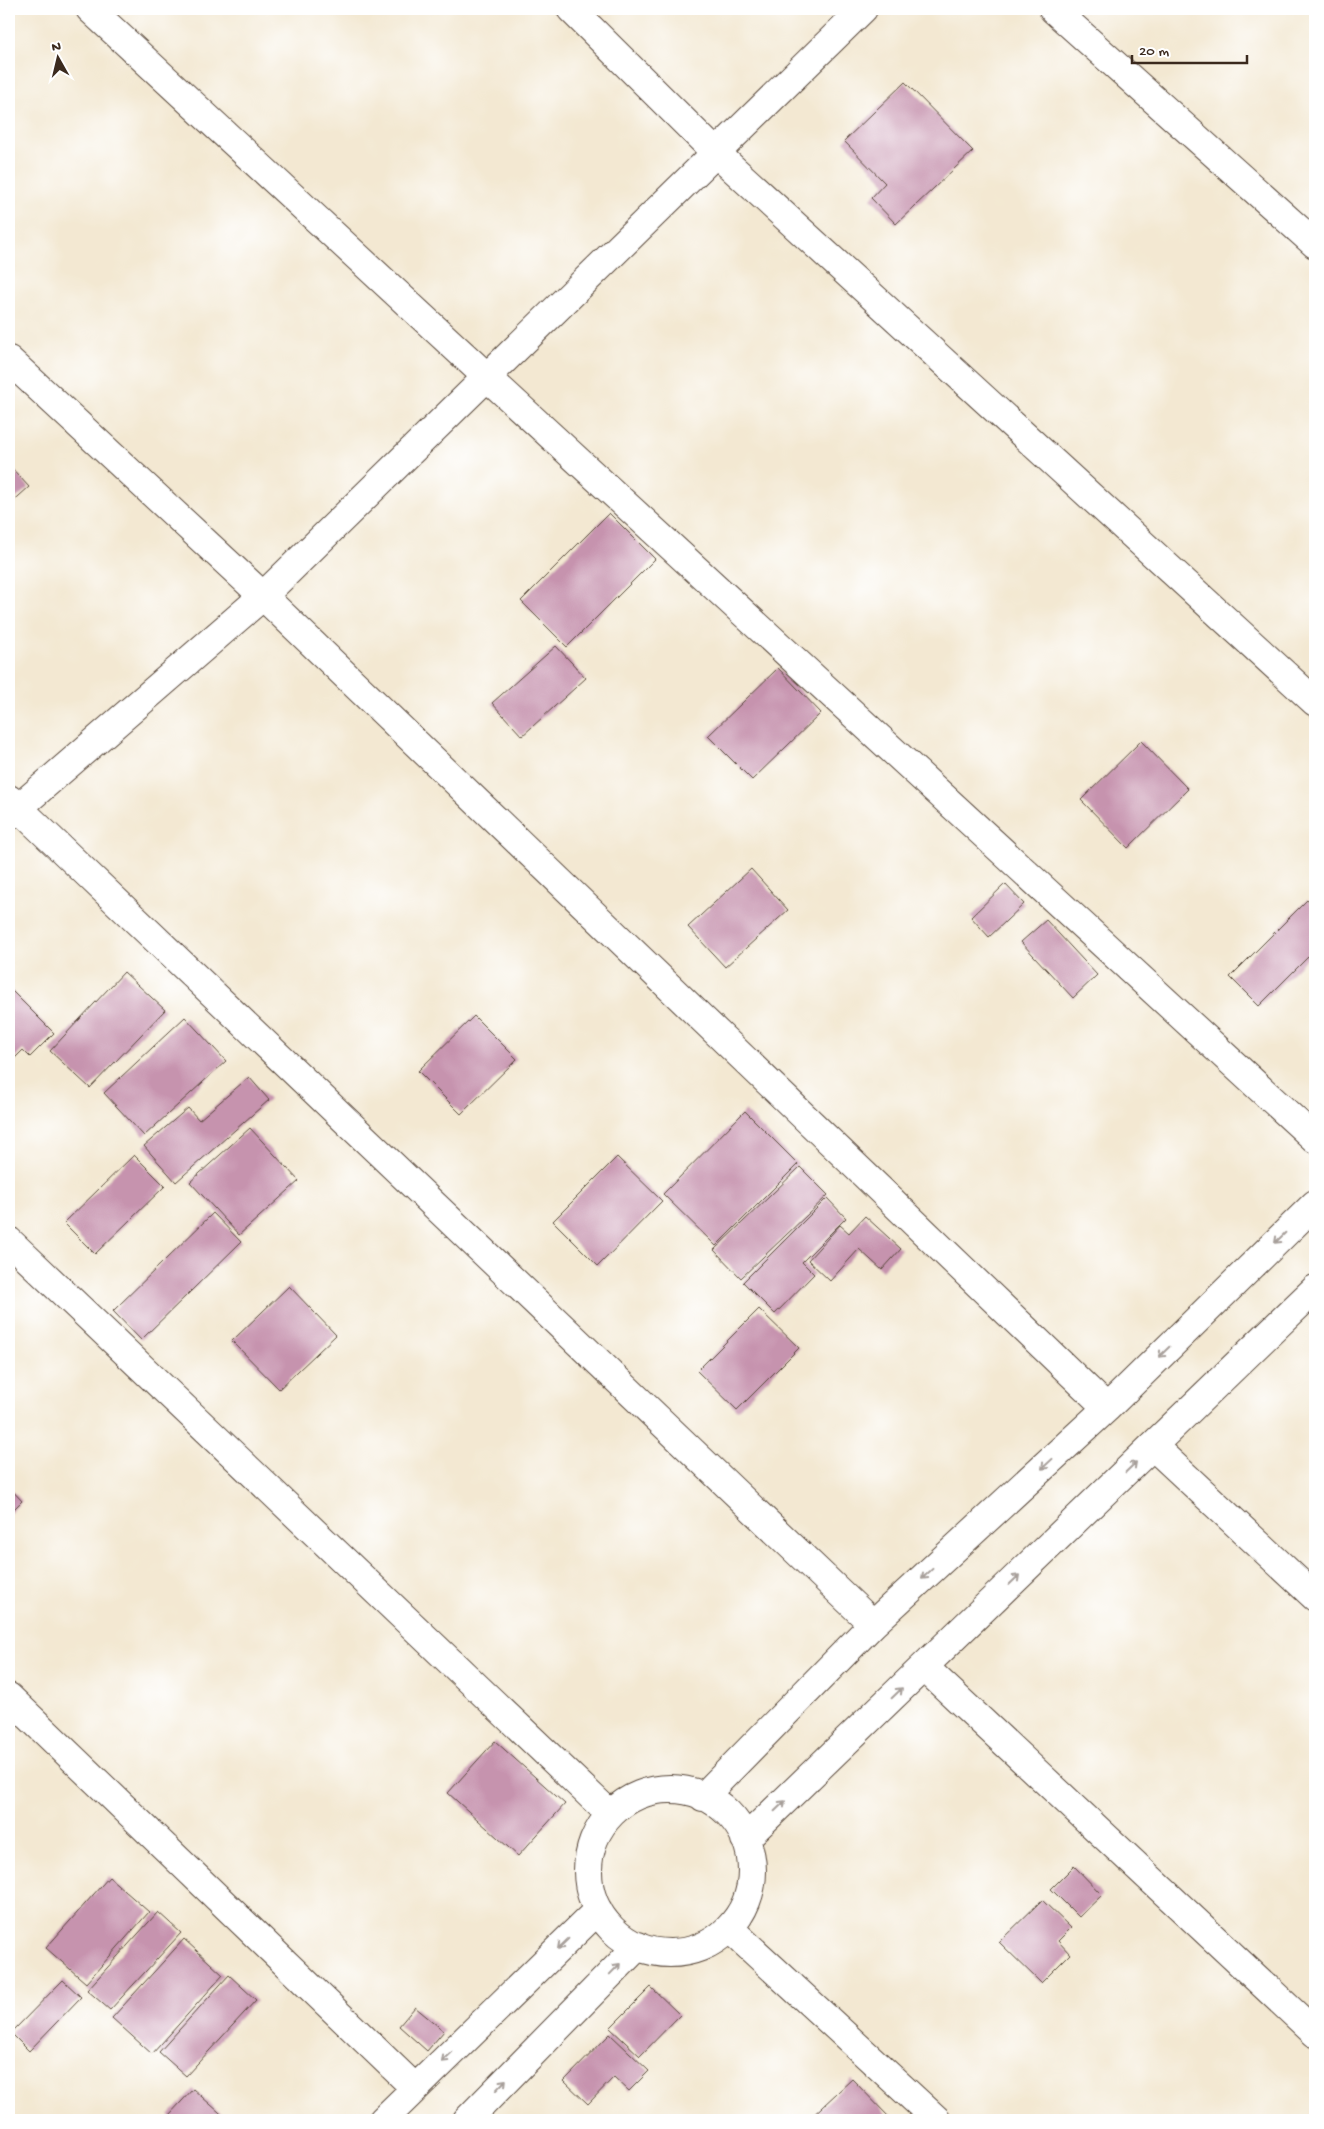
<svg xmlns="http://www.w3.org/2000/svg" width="1324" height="2129" viewBox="0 0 1324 2129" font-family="'Gochi Hand',sans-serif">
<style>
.building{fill:#c693ae}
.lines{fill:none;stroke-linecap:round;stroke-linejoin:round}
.minor-casing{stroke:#574639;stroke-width:30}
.minor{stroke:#fff;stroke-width:28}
.oneway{stroke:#a79f9a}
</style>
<rect width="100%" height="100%" fill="#fff"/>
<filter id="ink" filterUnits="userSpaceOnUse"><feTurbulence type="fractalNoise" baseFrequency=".02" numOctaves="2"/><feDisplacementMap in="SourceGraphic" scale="10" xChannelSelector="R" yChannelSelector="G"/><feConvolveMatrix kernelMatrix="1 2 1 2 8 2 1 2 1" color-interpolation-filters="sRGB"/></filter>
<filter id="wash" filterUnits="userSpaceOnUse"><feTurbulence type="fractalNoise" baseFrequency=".0096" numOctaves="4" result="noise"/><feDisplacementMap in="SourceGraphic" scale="20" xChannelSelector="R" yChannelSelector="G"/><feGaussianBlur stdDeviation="1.12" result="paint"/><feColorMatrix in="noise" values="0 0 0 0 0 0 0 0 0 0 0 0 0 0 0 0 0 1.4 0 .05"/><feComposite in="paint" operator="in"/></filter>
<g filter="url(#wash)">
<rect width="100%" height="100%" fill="#f3e8d2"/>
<g id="blocks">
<!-- building -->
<path class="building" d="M905,82L973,151L896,224L871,198L885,183L844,141Z
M9,465L29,487L9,505Z
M609,513L655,559L567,647L521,601Z
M556,646L586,678L522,736L492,703Z
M778,668L821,713L752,780L708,736Z
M1141,741L1188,789L1128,848L1081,800Z
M751,869L788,910L725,967L688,927Z
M1005,884L1024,904L989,937L971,917Z
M1307,900L1315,908V950L1259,1006L1230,977Z
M1046,920L1097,975L1073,998L1021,942Z
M124,972L165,1010L90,1088L50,1051Z
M9,988L54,1033L30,1057L23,1050L9,1064Z
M474,1016L517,1059L461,1114L418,1071Z
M185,1017L226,1061L144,1136L104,1093Z
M249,1077L269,1100L176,1182L144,1146L188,1108L199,1120Z
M745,1111L798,1164L716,1246L663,1194Z
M250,1128L299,1181L239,1235L190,1182Z
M134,1155L165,1186L95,1254L64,1223Z
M617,1157L662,1201L598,1266L553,1221Z
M800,1167L828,1195L741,1278L714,1250Z
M827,1198L846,1218L802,1262L814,1274L775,1314L743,1282Z
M213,1213L241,1242L141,1340L113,1311Z
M865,1216L901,1249L882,1270L859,1249L830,1281L808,1260L840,1225L849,1233Z
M289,1286L336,1335L279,1389L232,1341Z
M759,1309L799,1348L737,1410L697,1371Z
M9,1487L22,1501L9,1514Z
M495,1741L565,1804L518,1856L448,1793Z
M1074,1866L1102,1895L1079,1917L1051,1889Z
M109,1877L149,1912L86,1983L46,1948Z
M1042,1900L1071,1928L1058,1941L1070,1954L1041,1983L999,1942Z
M158,1912L181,1933L110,2010L87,1990Z
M184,1939L223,1975L152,2054L112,2018Z
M229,1975L256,2000L186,2076L159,2052Z
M63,1980L81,1997L29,2051L11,2033Z
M651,1987L680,2015L640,2056L610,2028Z
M415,2007L444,2031L427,2051L399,2026Z
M610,2034L649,2071L629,2091L614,2077L588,2104L564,2081Z
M852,2079L892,2120H808Z
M193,2089L228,2120H175L169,2115Z"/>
</g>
</g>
<g filter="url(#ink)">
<use href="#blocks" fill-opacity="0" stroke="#574639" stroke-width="1"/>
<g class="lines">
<!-- minor casing -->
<g class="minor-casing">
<path id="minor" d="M90,9L487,377L1315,1139
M571,9L716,153L1315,702
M1053,9L1315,244
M9,360L263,596L1107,1408
M9,799L873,1624
M9,816L263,596L863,9
M9,1241L610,1814
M1153,1446L1315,1597
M924,1667L1315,2033
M9,1697L415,2088
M588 1871a82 82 0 1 1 164 0a82 82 0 1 1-164 0Z
M703,1797L873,1624L1107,1408L1315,1204
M745,1839L1315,1289
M730,1929L937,2120
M383,2120L598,1910
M467,2120L638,1946"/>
</g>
<!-- minor -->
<use href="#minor" class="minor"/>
</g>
<!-- one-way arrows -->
<defs><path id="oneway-shaft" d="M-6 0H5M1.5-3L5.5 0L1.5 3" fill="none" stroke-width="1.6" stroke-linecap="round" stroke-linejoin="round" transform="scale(1.25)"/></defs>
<g class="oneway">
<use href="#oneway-shaft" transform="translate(1280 1238) rotate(136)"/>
<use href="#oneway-shaft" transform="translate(1164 1352) rotate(136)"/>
<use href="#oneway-shaft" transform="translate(1047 1464) rotate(137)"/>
<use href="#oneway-shaft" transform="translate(1131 1467) rotate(-44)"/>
<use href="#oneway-shaft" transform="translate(927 1574) rotate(137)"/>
<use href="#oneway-shaft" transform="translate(1014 1580) rotate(-44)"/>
<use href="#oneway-shaft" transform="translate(897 1693) rotate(-44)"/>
<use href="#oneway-shaft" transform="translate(780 1806) rotate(-44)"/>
<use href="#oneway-shaft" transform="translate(563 1944) rotate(136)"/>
<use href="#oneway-shaft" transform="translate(615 1969) rotate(-46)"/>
<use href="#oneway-shaft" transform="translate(447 2057) rotate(136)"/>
<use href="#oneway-shaft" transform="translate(501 2085) rotate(-46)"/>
</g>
</g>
<!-- margin -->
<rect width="1324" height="2129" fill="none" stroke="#fff" stroke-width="30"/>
<!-- north arrow -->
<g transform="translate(58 58) rotate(352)" stroke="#ffffff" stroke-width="4" paint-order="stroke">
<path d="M0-4L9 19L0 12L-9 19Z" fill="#3b2a1e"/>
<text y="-8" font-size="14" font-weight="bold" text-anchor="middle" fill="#3b2a1e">N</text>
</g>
<!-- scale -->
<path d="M1132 55v8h115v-8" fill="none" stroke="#3b2a1e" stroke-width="2.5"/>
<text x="1139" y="55" font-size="15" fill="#3b2a1e" stroke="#ffffff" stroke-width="4" paint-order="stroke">20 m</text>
</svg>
